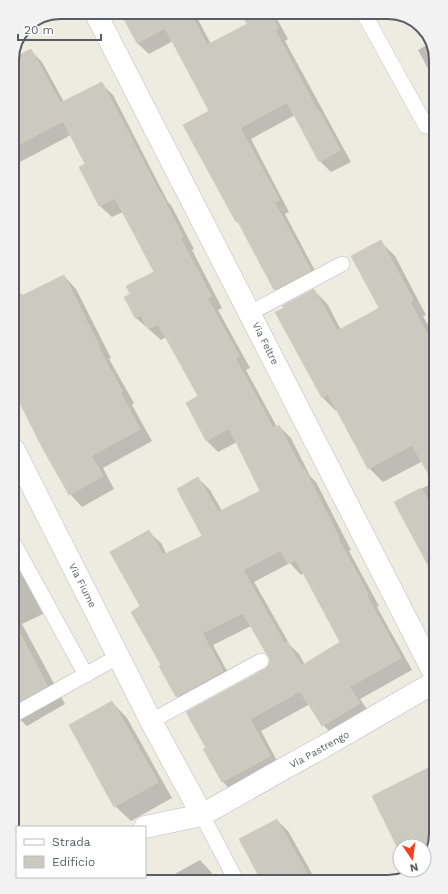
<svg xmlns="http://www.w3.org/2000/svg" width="448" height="894" viewBox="0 0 448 894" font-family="'Work Sans',sans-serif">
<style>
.shadow{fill:#0003;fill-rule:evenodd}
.building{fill:#cbc9c0;stroke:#d3cebf;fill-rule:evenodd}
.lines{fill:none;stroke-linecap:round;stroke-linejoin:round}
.service-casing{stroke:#b9bbc1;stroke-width:16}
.minor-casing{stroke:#b9bbc1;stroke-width:23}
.tertiary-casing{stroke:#b9bbc1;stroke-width:23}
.service{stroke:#fff;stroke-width:15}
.minor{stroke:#fff;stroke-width:22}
.tertiary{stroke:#fff;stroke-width:22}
.labels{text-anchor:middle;stroke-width:3.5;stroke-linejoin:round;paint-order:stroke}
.street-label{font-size:10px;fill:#595d63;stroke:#fff}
.rim{fill:none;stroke:#595d63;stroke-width:2}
</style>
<rect width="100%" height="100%" fill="#eeece1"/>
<!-- shadow -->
<path class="shadow" d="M194,12L211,44L270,12L278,21L288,39L285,41L351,162L331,172L320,161L295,115L251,139L289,212L285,214L321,282L286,301L275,289L241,225L237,222L211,112L173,41L149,54L137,43Z
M432,42L433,78L418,50Z
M30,50L42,62L64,102L101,83L113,95L168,202L171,205L194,249L192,250L222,308L218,310L250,368L246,370L277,427L279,426L291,438L310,476L316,482L351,550L349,551L379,606L377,607L412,670L360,699L371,715L335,737L323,725L310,704L261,731L281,768L234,794L223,782L205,749L270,666L271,661L270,657L251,626L213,645L234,684L189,708L177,696L162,665L141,607L149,532L161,543L167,555L204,536L198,478L210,490L222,511L262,491L237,442L218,452L206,440L199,397L166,337L161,340L136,318L125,297L131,294L155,272L123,212L112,217L100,206L80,168L86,165L71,135L20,162L13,154L12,60ZM290,563L301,575L304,573L341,642L305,665L299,654L290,645L254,582Z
M381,242L395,256L426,315L423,316L434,337L435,576L396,503L434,482L423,461L383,482L369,468L338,410L336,411L322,397L314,290L328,305L341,330L380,309Z
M64,276L76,289L111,358L109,359L134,403L132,405L152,441L103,468L114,489L82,507L70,494L44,449L26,406L14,384L13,289L15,288L23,296Z
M14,514L20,524L14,528Z
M14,559L43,614L22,624L65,704L27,726L15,715Z
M435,585V601L428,589Z
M112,702L127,718L172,798L131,821L115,806Z
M277,820L288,831L315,879L263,880Z
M200,860L211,872L216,880L162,881Z
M410,870H417L412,874Z"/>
<!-- building -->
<path class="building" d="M120,12H196L191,15L207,45L247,24L245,20L260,12H270L278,28L275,30L318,112L319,111L340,150L319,162L287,102L240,128L279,200L274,202L311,271L274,290L238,222H236L183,125L209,111L165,28L137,43Z
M31,49L60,103L102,82L159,192H160L183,237L180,238L211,296L207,298L239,356L235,358L273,428L279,425L302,470L304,469L339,538L338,539L368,594L366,595L401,658L349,687L360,703L322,726L300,691L250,719L270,756L222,782L203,749L206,748L186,712L265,669L269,665L270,661L269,657L266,653L243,613L202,633L223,671L176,697L159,666L161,665L131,612L140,606L110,552L149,530L163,555L202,536L177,489L198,477L218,512L260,491L229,428L206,441L186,403L198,396L158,324L148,329L141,315L135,318L124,297L130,294L126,286L154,272L115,198L99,206L79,167L85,164L63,121L12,148V59ZM281,550L288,563L296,560L340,642L301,666L287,641L284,643L243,570Z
M381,240L413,300L410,302L434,347V484L412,445L368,469L328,394L322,398L275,312L284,308L282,306L314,289L337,331L379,308L351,256Z
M64,275L99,346L98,347L122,391L120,392L140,429L91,456L103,476L69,495L43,449L14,391L13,300Z
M421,488L435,514V578L394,502Z
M15,624L47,686L15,704Z
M112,701L158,782L114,807L69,725Z
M436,764V834L428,861L424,864V846H400V853L372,796Z
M277,819L310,879L261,880L239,839Z"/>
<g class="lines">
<!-- service casing -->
<g class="service-casing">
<path id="service" d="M363,12L426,126
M250,313L342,264
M14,544L86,675
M15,714L119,656
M151,721L261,661
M202,815L236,880
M47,877L48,879"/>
</g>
<!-- minor casing -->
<g class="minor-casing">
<path id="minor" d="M95,12L435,675
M14,450L151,721L202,815"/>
</g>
<!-- tertiary casing -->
<g class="tertiary-casing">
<path id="tertiary" d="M145,827L202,815L283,769L323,747L435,682
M16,853H17"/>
</g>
<!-- service -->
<use href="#service" class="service"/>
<!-- minor -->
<use href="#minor" class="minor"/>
<!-- tertiary -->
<use href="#tertiary" class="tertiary"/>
</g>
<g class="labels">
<!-- street labels -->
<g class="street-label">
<text transform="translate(266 343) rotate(63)" y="4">Via Feltre</text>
<text transform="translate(83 585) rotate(63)" y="4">Via Fiume</text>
<text transform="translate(319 749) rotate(-29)" y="4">Via Pastrengo</text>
</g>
</g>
<!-- crop -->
<path d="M0 0H448V894H0ZM60 19H388A41 41 0 0 1 429 60V834A41 41 0 0 1 388 875H60A41 41 0 0 1 19 834V60A41 41 0 0 1 60 19Z" fill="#f2f2f3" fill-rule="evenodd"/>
<path class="rim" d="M60 19H388A41 41 0 0 1 429 60V834A41 41 0 0 1 388 875H60A41 41 0 0 1 19 834V60A41 41 0 0 1 60 19Z"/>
<!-- legend -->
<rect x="16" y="826" width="130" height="52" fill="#ffffff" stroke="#bdbec1"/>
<rect x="24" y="839" width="20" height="6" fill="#ffffff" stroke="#bdbec1"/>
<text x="52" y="846" font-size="12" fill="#595d63">Strada</text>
<rect x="24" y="856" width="20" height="12" fill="#cbc9c0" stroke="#bdbec1"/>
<text x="52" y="866" font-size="12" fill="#595d63">Edificio</text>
<!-- north arrow -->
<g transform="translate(412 858) rotate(167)"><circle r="19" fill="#ffffff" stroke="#bdbec1"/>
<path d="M0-3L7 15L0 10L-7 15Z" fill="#f83f1d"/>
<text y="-6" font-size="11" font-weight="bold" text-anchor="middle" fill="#595d63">N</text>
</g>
<!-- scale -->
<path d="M18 34v6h83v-6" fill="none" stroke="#595d63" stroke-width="2"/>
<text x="24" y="34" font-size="12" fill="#595d63" stroke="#ffffff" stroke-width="3" paint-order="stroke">20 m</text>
</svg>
